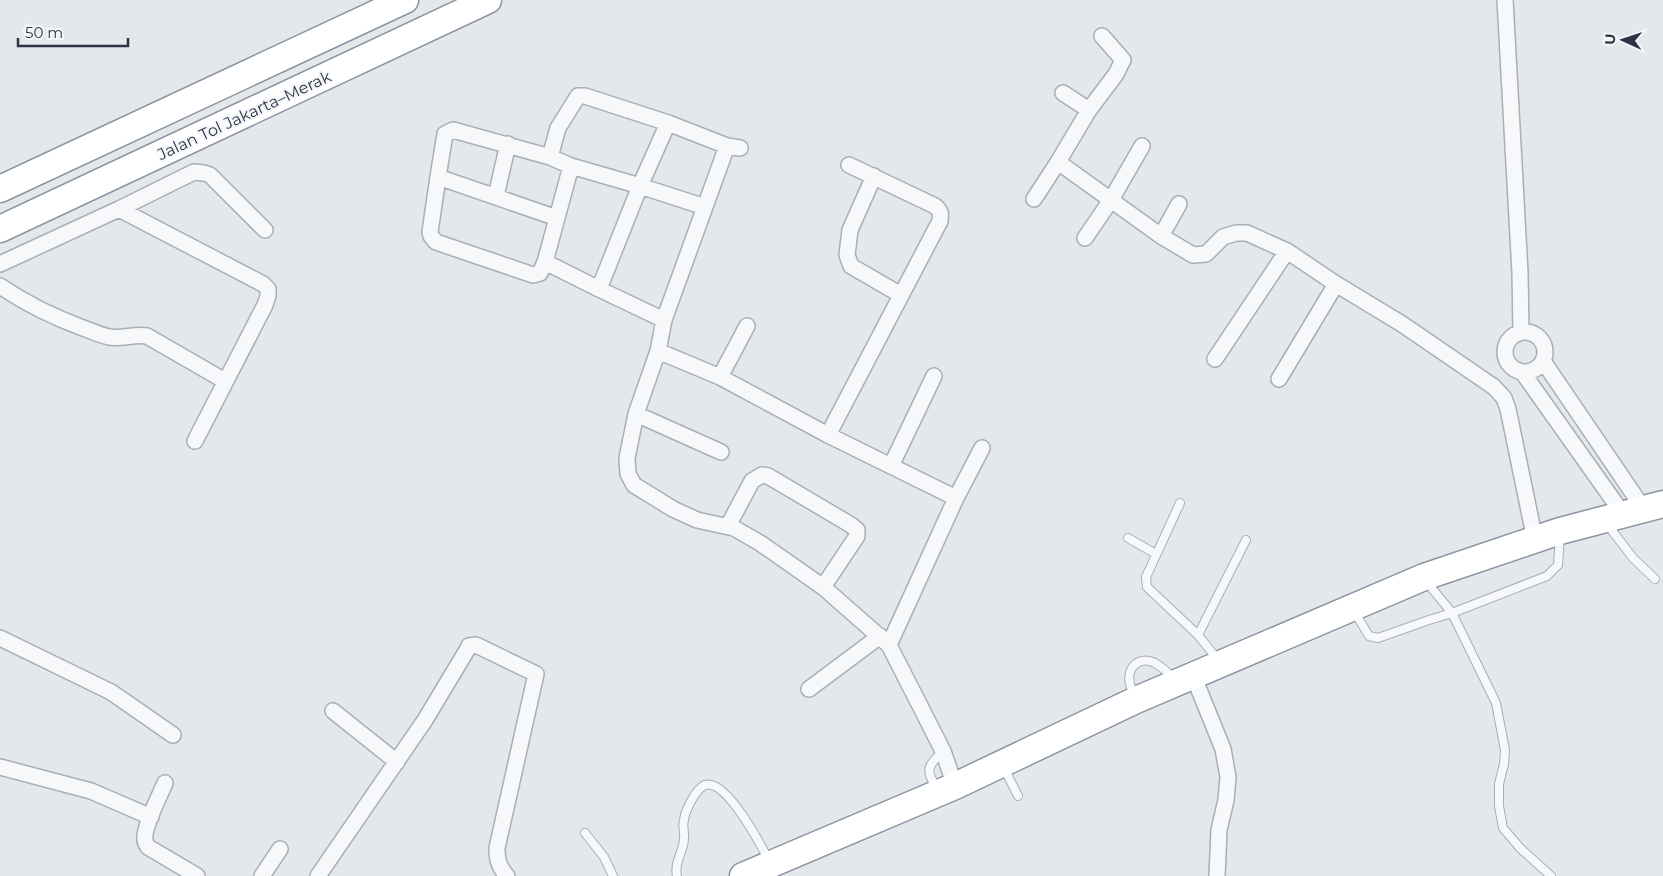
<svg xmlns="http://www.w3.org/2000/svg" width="1663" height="876" viewBox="0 0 1663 876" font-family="Montserrat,sans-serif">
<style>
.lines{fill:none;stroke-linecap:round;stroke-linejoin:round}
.lane-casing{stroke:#a9aeb7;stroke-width:10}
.street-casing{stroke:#a9aeb7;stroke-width:18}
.highway-casing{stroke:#8b94a3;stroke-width:29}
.lane{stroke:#f7f8fa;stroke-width:8}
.street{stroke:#f7f8fa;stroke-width:15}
.highway{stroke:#fff;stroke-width:26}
.labels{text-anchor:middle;stroke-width:4;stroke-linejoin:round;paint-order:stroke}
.street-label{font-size:16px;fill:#2b3445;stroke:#f4f6f9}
</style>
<rect width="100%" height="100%" fill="#e4e7ec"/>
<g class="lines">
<!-- lane casing -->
<g class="lane-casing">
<path id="lane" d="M1180,503L1146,577L1147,587L1198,635L1218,660
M1607,524L1633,558L1655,579
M1128,538L1156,554
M1426,581L1452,613L1547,576L1558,565L1560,536
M1354,611L1369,636L1378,638L1429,620L1452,613L1496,703L1505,750L1504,764L1499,784V806L1503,828L1520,848L1551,876
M1198,635L1246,540
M1134,696C1133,692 1131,688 1130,684C1126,668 1139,655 1155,663C1162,667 1168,673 1174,678
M1003,766L1018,796
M937,789C925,769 927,767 943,751
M585,833L604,857L613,876
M677,876C674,862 683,853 684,839C685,833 682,827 684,820C685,811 689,804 694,796C697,792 700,787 705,785C726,778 761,845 769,861"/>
</g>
<!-- street casing -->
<g class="street-casing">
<path id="street" d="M1505,0L1520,273L1521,332
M1102,36L1123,60L1116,74L1089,110L1058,162L1161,236L1193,255L1206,254L1223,237L1236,233H1247L1287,251L1336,284L1402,324L1494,387L1504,398L1508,409L1535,540
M1063,93L1089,110
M727,146L664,320L658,351L636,414L627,458L628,474L634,485L673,509L697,520L734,528L760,543L823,587L889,645L943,751L955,786
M550,157L558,128L578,96H585L668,123L727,146L740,148
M571,166L557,218L438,177L445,134L453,130L550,157L571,166L640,186L705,207
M874,176L850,230L847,255L851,266L901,295
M438,177L430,232L431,236L436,242L533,275L540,273L545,262
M496,196L508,144
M1034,199L1058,162
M119,209L263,284L268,289V296L265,305L195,441
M557,218L545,262L599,289
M1161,236L1179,204
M1085,238L1111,200L1142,146
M0,264L119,209L194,172L204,173L210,175L265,230
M0,286C26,304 53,317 83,328C91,331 100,335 109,337C122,339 134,334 147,336L225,381
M664,320L599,289L640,186L668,123
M1505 352a20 20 0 1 1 40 0a20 20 0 1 1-40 0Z
M658,351L720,377L828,435L956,498
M1215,359L1287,251
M1543,361L1643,508
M1523,373L1623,514
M720,377L747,326
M1279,379L1336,284
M636,414L721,452
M828,435L940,221C941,214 941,211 935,206L849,165
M891,466L934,376
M728,526L752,481L762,475L768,476L851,525L857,530V536L823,587
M0,638L111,692L173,735
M889,645L956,498L982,448
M1193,675L1223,749L1228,777L1226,800L1219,830L1217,876
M809,689L880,636
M333,711L397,762
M0,767L91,791L151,817
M165,783C160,795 143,828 145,840C145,843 146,844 148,847L197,876
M262,876L280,849
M318,876L425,720L467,650L469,646L476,645L536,674L497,848C497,860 499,867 507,876"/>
</g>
<!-- highway casing -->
<g class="highway-casing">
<path id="highway" d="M0,189L405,0
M0,229L488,0
M743,876L955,786L1136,700L1424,577L1560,531L1663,504"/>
</g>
<!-- lane -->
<use href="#lane" class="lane"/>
<!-- street -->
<use href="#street" class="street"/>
<!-- highway -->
<use href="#highway" class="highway"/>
</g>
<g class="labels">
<!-- street labels -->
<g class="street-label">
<text transform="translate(244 115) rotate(-25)" y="6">Jalan Tol Jakarta–Merak</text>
</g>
</g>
<!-- north arrow -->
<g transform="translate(1623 40) rotate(273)" stroke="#f4f6f9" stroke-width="4" paint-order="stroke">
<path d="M0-4L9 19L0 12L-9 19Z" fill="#2b3445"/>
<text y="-8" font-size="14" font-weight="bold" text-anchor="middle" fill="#2b3445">U</text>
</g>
<!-- scale -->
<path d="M18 38v8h110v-8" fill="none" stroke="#2b3445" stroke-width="2.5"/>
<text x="25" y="38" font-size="15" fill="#2b3445" stroke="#f4f6f9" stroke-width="4" paint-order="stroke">50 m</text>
</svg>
